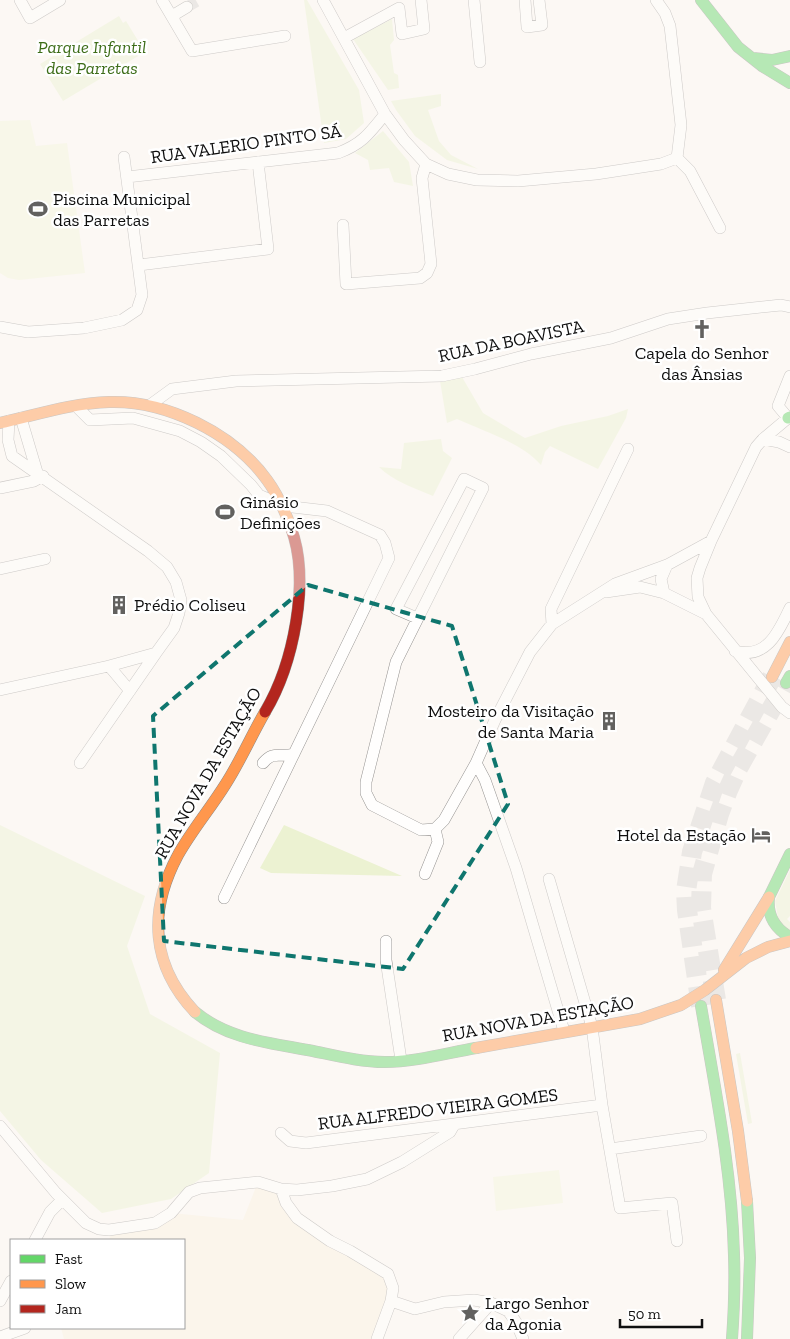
<svg xmlns="http://www.w3.org/2000/svg" width="790" height="1339" viewBox="0 0 790 1339" font-family="'Zilla Slab',serif">
<style>
.farmland{fill:#faf1df}
.green{fill:#ecf2d2}
.pitch{fill:#f4f6dc}
.lines{fill:none;stroke-linecap:round;stroke-linejoin:round}
.street-tunnel{stroke:#d8d5d2;stroke-width:11;stroke-dasharray:11 5.5;stroke-linecap:butt}
.highway-tunnel{stroke:#d8d5d2;stroke-width:20;stroke-dasharray:20 10;stroke-linecap:butt}
.street-casing{stroke:#969492;stroke-width:12}
.fast-casing{stroke:#8c8b89;stroke-width:12}
.slow-casing{stroke:#8c8b89;stroke-width:12}
.jam-casing{stroke:#8c8b89;stroke-width:12}
.street{stroke:#fffefd;stroke-width:11}
.fast{stroke:#63d668;stroke-width:11}
.slow{stroke:#ff974d;stroke-width:11}
.jam{stroke:#b3261e;stroke-width:11}
.marked{fill:none;stroke:#0f766e;stroke-width:4;stroke-dasharray:10 6;stroke-linejoin:round}
.labels{text-anchor:middle;stroke-width:5;stroke-linejoin:round;paint-order:stroke}
.park-label{font-size:18px;font-style:italic;fill:#3d6d19;stroke:#fff}
.street-label{font-size:18px;fill:#0f0f0f;stroke:#fff}
.poi-label{font-size:18px;fill:#0f0f0f;stroke:#fff;text-anchor:start}
</style>
<rect width="100%" height="100%" fill="#fcf8f4"/>
<!-- farmland -->
<path class="farmland" d="M258,1182L281,1189L286,1203L369,1262L393,1288L377,1339H64L61,1328H184V1240H110L109,1230L171,1213L243,1220Z"/>
<!-- green -->
<path class="green" d="M304,0H307L359,90L364,123L346,139L324,143Z
M119,16L123,23L126,21L145,52L63,101L40,64Z
M392,19L394,40L390,45L394,73L398,75L399,88L388,90L353,39Z
M441,94V106L428,110L439,141L451,155L478,169L447,160L415,136L396,110L391,101Z
M383,131L409,162L413,186L394,182L389,168L370,170L368,160L355,153Z
M462,377L483,413L525,438L561,426L608,416L628,409L626,418L598,469L550,446L545,452L541,465C521,442 485,432 457,419L447,423L440,381Z
M441,439L443,451L452,458L433,496C414,488 393,481 379,467L401,469L404,443Z
M0,825L145,896L127,946L150,1014L220,1053L209,1173L171,1199L102,1213L41,1160L0,1111Z
M284,825L402,876L271,873L260,868Z
M790,870V916L787,919L790,922V932L779,923L775,901Z
M740,1053L752,1123L748,1124L736,1054Z"/>
<!-- pitch -->
<path class="pitch" d="M30,120L36,146L67,143L85,273L19,280L8,278L0,273V121Z
M559,1170L563,1203L496,1211L493,1177Z"/>
<g class="lines">
<!-- street-tunnel -->
<path class="street-tunnel" d="M187,7L199,0"/>
<!-- highway-tunnel -->
<path class="highway-tunnel" d="M716,1000L701,908L702,874L719,814L728,790L738,768L786,683
M701,1006L687,910L686,891L692,852L715,783L772,677"/>
<!-- street casing -->
<g class="street-casing">
<path id="street" d="M20,0L30,18L60,0
M162,0L192,51L285,36
M323,0L385,114L404,140L426,164L448,174L477,180L518,181L596,174L661,164L677,158L681,125L670,26L665,13L656,0
M474,0L480,62
M525,0L527,27L542,25L539,0
M172,16L187,7
M344,38L399,8L402,34L424,29L421,0
M677,158L690,171L720,228
M127,177L338,153C362,144 369,134 385,114
M343,225L346,284L420,278L427,273L431,264L422,178L426,164
M139,265L268,249L258,162
M0,327L28,332L84,328L122,320L137,310L142,295L124,157
M790,376L778,406L788,418L763,439L756,447L711,541L700,568L697,578L698,597L706,614L782,707L790,713
M150,405L172,389L236,381L442,376L475,369L531,354L611,338L668,319L707,313L781,305L790,307
M77,407L90,420L133,418L180,431L201,442L221,456L251,485L259,495L284,506L327,511L380,535L385,543L389,558L224,898
M21,418L37,472
M763,439L779,442L790,447
M0,488L34,481L43,476
M0,569L45,559
M606,592L640,587L664,593L706,614
M664,593L661,579L667,565
M417,618L396,609L464,479L483,488L396,662L366,782V793L372,805L421,830L435,829L444,820L476,763L495,720L530,652L552,624L615,584L667,565L711,541
M552,624L551,609L628,449
M735,651C767,660 779,631 790,608
M109,666L130,691
M0,690L109,666L156,653L174,628L179,613L181,600L176,582L167,567L148,551L12,456L8,440L9,421
M80,763L156,653
M263,763C274,750 279,758 294,754
M476,763L485,780L516,868L564,1031
M425,874L438,842L435,829
M549,879L592,1027L602,1105L620,1208L672,1203L677,1241
M386,941V960L401,1060
M0,1126L56,1193L86,1223L99,1229L109,1230L155,1223L171,1213L189,1192L200,1188L258,1182L281,1189L297,1190L332,1186L367,1179L402,1162L450,1132L454,1125
M281,1133L290,1141L306,1143L602,1105
M610,1149L701,1136
M281,1189L286,1203L297,1218L330,1241L350,1251L388,1274L393,1288L391,1301L377,1339
M35,1240L50,1212L62,1200
M0,1301L11,1281
M391,1301L415,1309L444,1302L474,1300L491,1303L508,1311L516,1322L523,1339
M0,1337L25,1328
M459,1339L491,1303"/>
</g>
<!-- fast casing -->
<g class="fast-casing">
<path id="fast" d="M701,0L738,47L762,66L790,83
M753,58L772,60L790,56
M788,418L790,417
M786,683L790,676
M790,854L769,897C767,915 774,928 790,937
M701,1006C715,1088 732,1171 734,1255C735,1283 734,1311 732,1339
M195,1012C229,1040 272,1043 313,1051C337,1056 361,1062 385,1062C415,1062 447,1053 476,1048
M747,1339L750,1258L747,1201"/>
</g>
<!-- slow casing -->
<g class="slow-casing">
<path id="slow" d="M0,423C36,415 72,403 109,402C166,400 233,433 267,480C278,495 285,511 291,528
M772,677L790,642
M724,970L769,897
M716,1000L738,1131L747,1201
M195,1012C151,965 148,911 178,855C192,830 210,809 225,785C240,762 251,736 265,712
M476,1048L640,1019L681,1005L705,990L746,958L768,947L790,941"/>
</g>
<!-- jam casing -->
<g class="jam-casing">
<path id="jam" d="M265,712C293,665 311,581 291,528"/>
</g>
<!-- street -->
<use href="#street" class="street"/>
<!-- fast -->
<use href="#fast" class="fast"/>
<!-- slow -->
<use href="#slow" class="slow"/>
<!-- jam -->
<use href="#jam" class="jam"/>
</g>
<!-- marked area -->
<path d="M0 0H790V1339H0ZM308,585L452,626L508,804L403,969L164,941L153,716Z" fill="#fcf8f4" fill-opacity=".55" fill-rule="evenodd"/>
<path class="marked" d="M308,585L452,626L508,804L403,969L164,941L153,716Z"/>
<!-- icons -->
<defs>
<g id="stadium-bare" transform="scale(1.5)"><path d="M0-5a6.5 5 0 1 0 0 10a6.5 5 0 1 0 0-10ZM-3.5-1.8h7v3.6h-7Z" fill="#62615f" stroke="#fff" stroke-width="2.5" paint-order="stroke"/></g>
<g id="church-bare" transform="scale(1.5)"><path d="M-1.2-6h2.4v3.5h3.3v2.4h-3.3V6h-2.4V-.1h-3.3v-2.4h3.3Z" fill="#62615f" stroke="#fff" stroke-width="2.5" paint-order="stroke"/></g>
<g id="building-bare" transform="scale(1.5)"><path d="M-4-6H4V6H1V3H-1V6H-4ZM-2.5-4.3h1.7v1.8h-1.7ZM.8-4.3h1.7v1.8H.8ZM-2.5-1h1.7V.8h-1.7ZM.8-1h1.7V.8H.8Z" fill="#62615f" stroke="#fff" stroke-width="2.5" paint-order="stroke"/></g>
<g id="hotel-bare" transform="scale(1.5)"><path d="M-6-4.5h1.5V1H6V5H4.5V3h-9V5H-6ZM-4 0a1.8 1.8 0 1 1 3.6 0ZM.5 0V-2.5h3Q6-2.5 6 0Z" fill="#62615f" stroke="#fff" stroke-width="2.5" paint-order="stroke"/></g>
<g id="sight-bare" transform="scale(1.5)"><path d="M0-6L1.8-2.2L6-1.7L2.9 1.2L3.7 5.4L0 3.3L-3.7 5.4L-2.9 1.2L-6-1.7L-1.8-2.2Z" fill="#62615f" stroke="#fff" stroke-width="2.5" paint-order="stroke"/></g>
</defs>
<g fill-rule="evenodd">
<use href="#stadium-bare" x="38" y="209"/>
<use href="#church-bare" x="702" y="329"/>
<use href="#stadium-bare" x="225" y="512"/>
<use href="#building-bare" x="119" y="605"/>
<use href="#building-bare" x="609" y="721"/>
<use href="#hotel-bare" x="761" y="835"/>
<use href="#sight-bare" x="470" y="1313"/>
</g>
<g class="labels">
<!-- park labels -->
<g class="park-label">
<text x="92" y="53">Parque Infantil<tspan x="92" dy="21">das Parretas</tspan></text>
</g>
<!-- street labels -->
<g class="street-label">
<text transform="translate(246 144) rotate(-8)" y="6">RUA VALERIO PINTO SÁ</text>
<text transform="translate(511 341) rotate(-12)" y="6">RUA DA BOAVISTA</text>
<text transform="translate(208 773) rotate(-60)" y="6">RUA NOVA DA ESTAÇÃO</text>
<text transform="translate(538 1019) rotate(-10)" y="6">RUA NOVA DA ESTAÇÃO</text>
<text transform="translate(438 1109) rotate(-7)" y="6">RUA ALFREDO VIEIRA GOMES</text>
</g>
<!-- poi labels -->
<g class="poi-label">
<text x="53" y="205">Piscina Municipal<tspan x="53" dy="21">das Parretas</tspan></text>
<text x="702" y="359" text-anchor="middle">Capela do Senhor<tspan x="702" dy="21">das Ânsias</tspan></text>
<text x="240" y="508">Ginásio<tspan x="240" dy="21">Definições</tspan></text>
<text x="134" y="611">Prédio Coliseu</text>
<text x="594" y="717" text-anchor="end">Mosteiro da Visitação<tspan x="594" dy="21">de Santa Maria</tspan></text>
<text x="746" y="841" text-anchor="end">Hotel da Estação</text>
<text x="485" y="1309">Largo Senhor<tspan x="485" dy="21">da Agonia</tspan></text>
</g>
</g>
<!-- legend -->
<rect x="10" y="1239" width="175" height="90" fill="#ffffff" stroke="#9f9f9f"/>
<rect x="20" y="1255" width="25" height="8" fill="#63d668" stroke="#9f9f9f"/>
<text x="55" y="1264" font-size="15" fill="#0f0f0f">Fast</text>
<rect x="20" y="1280" width="25" height="8" fill="#ff974d" stroke="#9f9f9f"/>
<text x="55" y="1289" font-size="15" fill="#0f0f0f">Slow</text>
<rect x="20" y="1305" width="25" height="8" fill="#b3261e" stroke="#9f9f9f"/>
<text x="55" y="1314" font-size="15" fill="#0f0f0f">Jam</text>
<!-- scale -->
<path d="M620 1319v8h82v-8" fill="none" stroke="#0f0f0f" stroke-width="2.5"/>
<text x="628" y="1319" font-size="15" fill="#0f0f0f" stroke="#ffffff" stroke-width="4" paint-order="stroke">50 m</text>
</svg>
